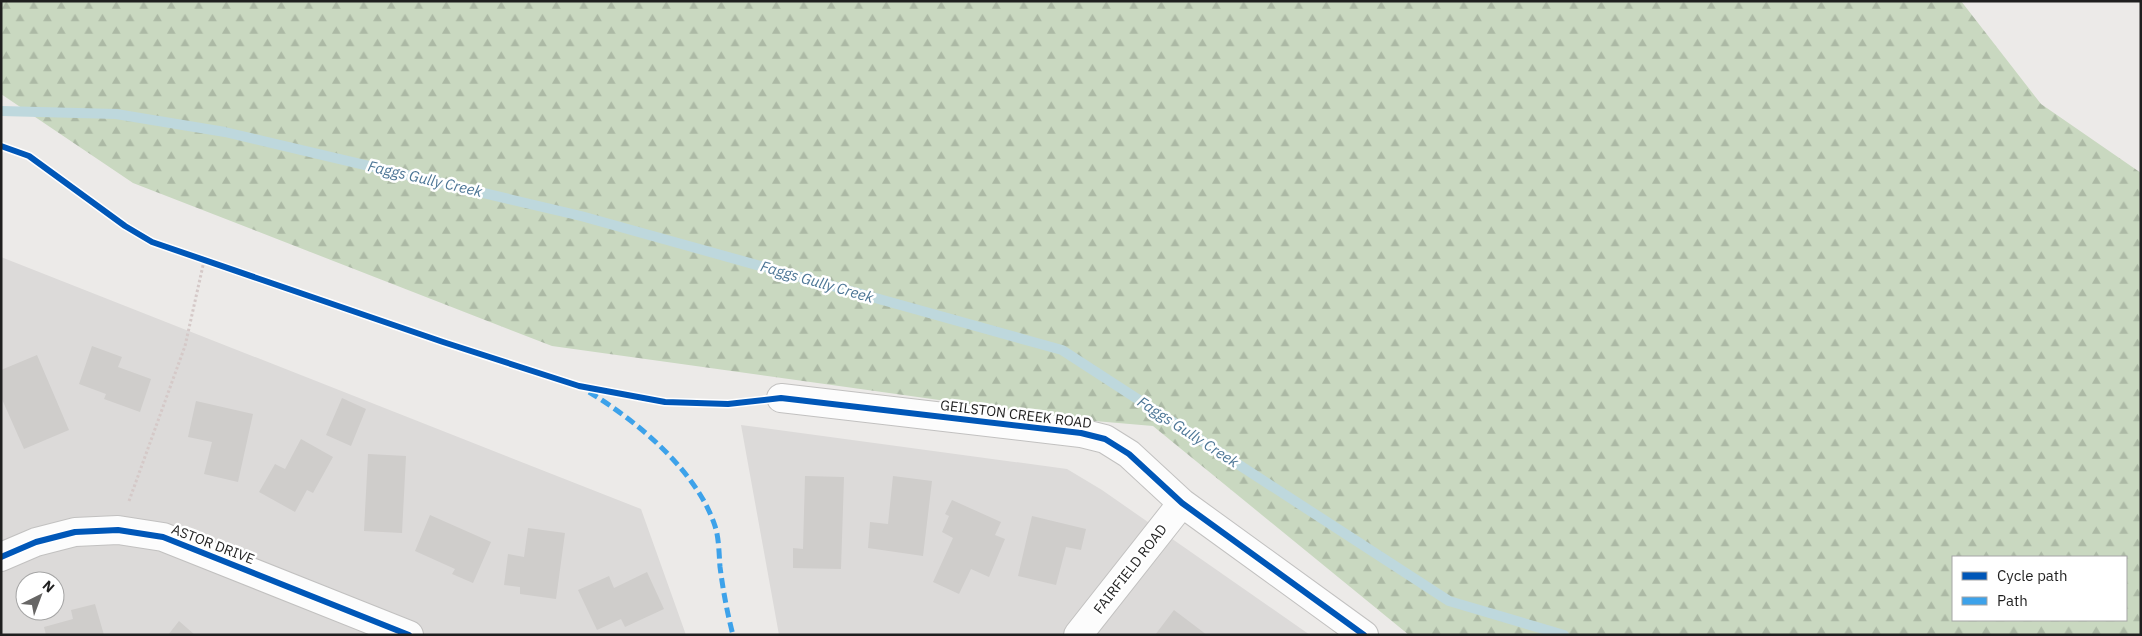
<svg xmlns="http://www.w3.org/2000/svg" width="2142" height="636" viewBox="0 0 2142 636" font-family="'IBM Plex Sans',sans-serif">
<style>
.residential{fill:#dcdad9;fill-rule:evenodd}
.forest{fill:url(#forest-firs);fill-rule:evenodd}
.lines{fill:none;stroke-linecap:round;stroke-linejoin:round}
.stream{stroke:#bed8dd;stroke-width:10}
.building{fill:#cfcdcb}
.minor-casing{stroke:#c2c1c0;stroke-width:30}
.path{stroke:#d5c9c8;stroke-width:3;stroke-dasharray:2.5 2.5;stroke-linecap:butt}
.minor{stroke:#fcfcfc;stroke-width:28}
.quiet{stroke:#3da2ea;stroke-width:5;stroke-dasharray:10 5;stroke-linecap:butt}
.cycleway-casing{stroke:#fff;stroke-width:9}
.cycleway{stroke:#0057b8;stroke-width:6}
.labels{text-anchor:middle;stroke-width:5;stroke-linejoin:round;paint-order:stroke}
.street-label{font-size:14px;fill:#1f1f1f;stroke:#fff}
.water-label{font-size:15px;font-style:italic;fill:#4d7696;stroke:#fff}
</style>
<defs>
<pattern id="forest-firs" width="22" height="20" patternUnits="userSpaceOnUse" patternTransform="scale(1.25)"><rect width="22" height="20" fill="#c9d8c0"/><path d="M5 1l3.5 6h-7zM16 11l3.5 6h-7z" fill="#acb9a5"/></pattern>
</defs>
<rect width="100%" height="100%" fill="#eceae8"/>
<!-- residential -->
<path class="residential" d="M1,257L641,509L686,635H1ZM25,581H55V611H25Z
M741,425L1067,469L1102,490L1310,635H779Z"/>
<!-- forest -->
<path class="forest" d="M1,1H1961L2041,104L2141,173V635H1409L1153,426L1083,420L552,346L133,183L1,94ZM1953,557H2126V620H1953Z"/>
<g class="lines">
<!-- stream -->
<path class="stream" d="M1,111L116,114L225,132L581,216L1062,350L1449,601L1564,635"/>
</g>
<!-- building -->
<path class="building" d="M92,346L122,357L118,367L151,379L140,412L104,399L106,394L79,384Z
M37,355L69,430L24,449L1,397V370Z
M342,398L366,409L351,446L326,435Z
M196,401L253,414L238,482L204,474L212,442L188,437Z
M301,439L333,457L313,493L307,490L295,512L259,492L275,464L285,469Z
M368,454L406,456L402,533L364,531Z
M805,476L844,477L841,569L793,568V548L803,549Z
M893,476L932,481L923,556L868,548L870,522L888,524Z
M952,500L1001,522L995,535L1005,539L989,577L971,569L959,594L933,582L953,538L942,532L949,516L945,514Z
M430,515L491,542L473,583L452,574L455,569L415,551Z
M1032,516L1086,529L1081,550L1066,547L1056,585L1018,576Z
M528,528L565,533L556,599L520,594V587L504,585L508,554L524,557Z
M647,572L664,609L625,627L621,619L597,630L578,590L609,576L614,588Z
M95,604L104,635H46L44,627L73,619L71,610Z
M1174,610L1207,635H1155Z
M179,621L195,635H168Z"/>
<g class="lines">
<!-- minor casing -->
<g class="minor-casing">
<path id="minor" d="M781,398L1081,433L1105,439L1129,454L1182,503L1364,635
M1,557L36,542L75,532L118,530L163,537L409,635
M1078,635L1182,503"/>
</g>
<!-- path -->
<path class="path" d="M129,501L185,346L204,261"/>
<!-- minor -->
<use href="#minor" class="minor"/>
<!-- quiet -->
<path class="quiet" d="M589,392C637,421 697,471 715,526C719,538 719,554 720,567C723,590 727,612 733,635"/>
<!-- cycleway casing -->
<g class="cycleway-casing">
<path id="cycleway" d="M1,146L29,156L125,226L152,242L443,342L579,386L665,402L728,404L781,398L1081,433L1105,439L1129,454L1182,503L1364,635
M1,557L36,542L75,532L118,530L163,537L409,635"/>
</g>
<!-- cycleway -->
<use href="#cycleway" class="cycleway"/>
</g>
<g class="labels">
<!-- street labels -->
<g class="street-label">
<text transform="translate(1016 414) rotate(7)" y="5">GEILSTON CREEK ROAD</text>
<text transform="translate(213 544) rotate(21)" y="5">ASTOR DRIVE</text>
<text transform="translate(1130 569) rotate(-52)" y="5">FAIRFIELD ROAD</text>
</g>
<!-- water labels -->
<g class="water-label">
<text transform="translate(425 179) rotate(13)" y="5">Faggs Gully Creek</text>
<text transform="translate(817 282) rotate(16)" y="5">Faggs Gully Creek</text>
<text transform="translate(1188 432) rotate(33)" y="5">Faggs Gully Creek</text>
</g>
</g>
<!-- border -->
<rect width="2142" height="636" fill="none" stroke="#1f1f1f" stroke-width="5"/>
<!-- legend -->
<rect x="1952" y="556" width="175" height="65" fill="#ffffff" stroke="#a5a5a5"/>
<rect x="1962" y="572" width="25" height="8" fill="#0057b8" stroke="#a5a5a5"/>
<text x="1997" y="581" font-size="15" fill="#1f1f1f">Cycle path</text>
<rect x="1962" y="597" width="25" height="8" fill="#3da2ea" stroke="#a5a5a5"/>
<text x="1997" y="606" font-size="15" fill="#1f1f1f">Path</text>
<!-- north arrow -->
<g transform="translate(40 596) rotate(42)"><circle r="24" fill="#ffffff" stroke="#a5a5a5"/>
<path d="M0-4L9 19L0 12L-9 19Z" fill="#676665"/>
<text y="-8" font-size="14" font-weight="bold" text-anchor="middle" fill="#1f1f1f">N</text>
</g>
</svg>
